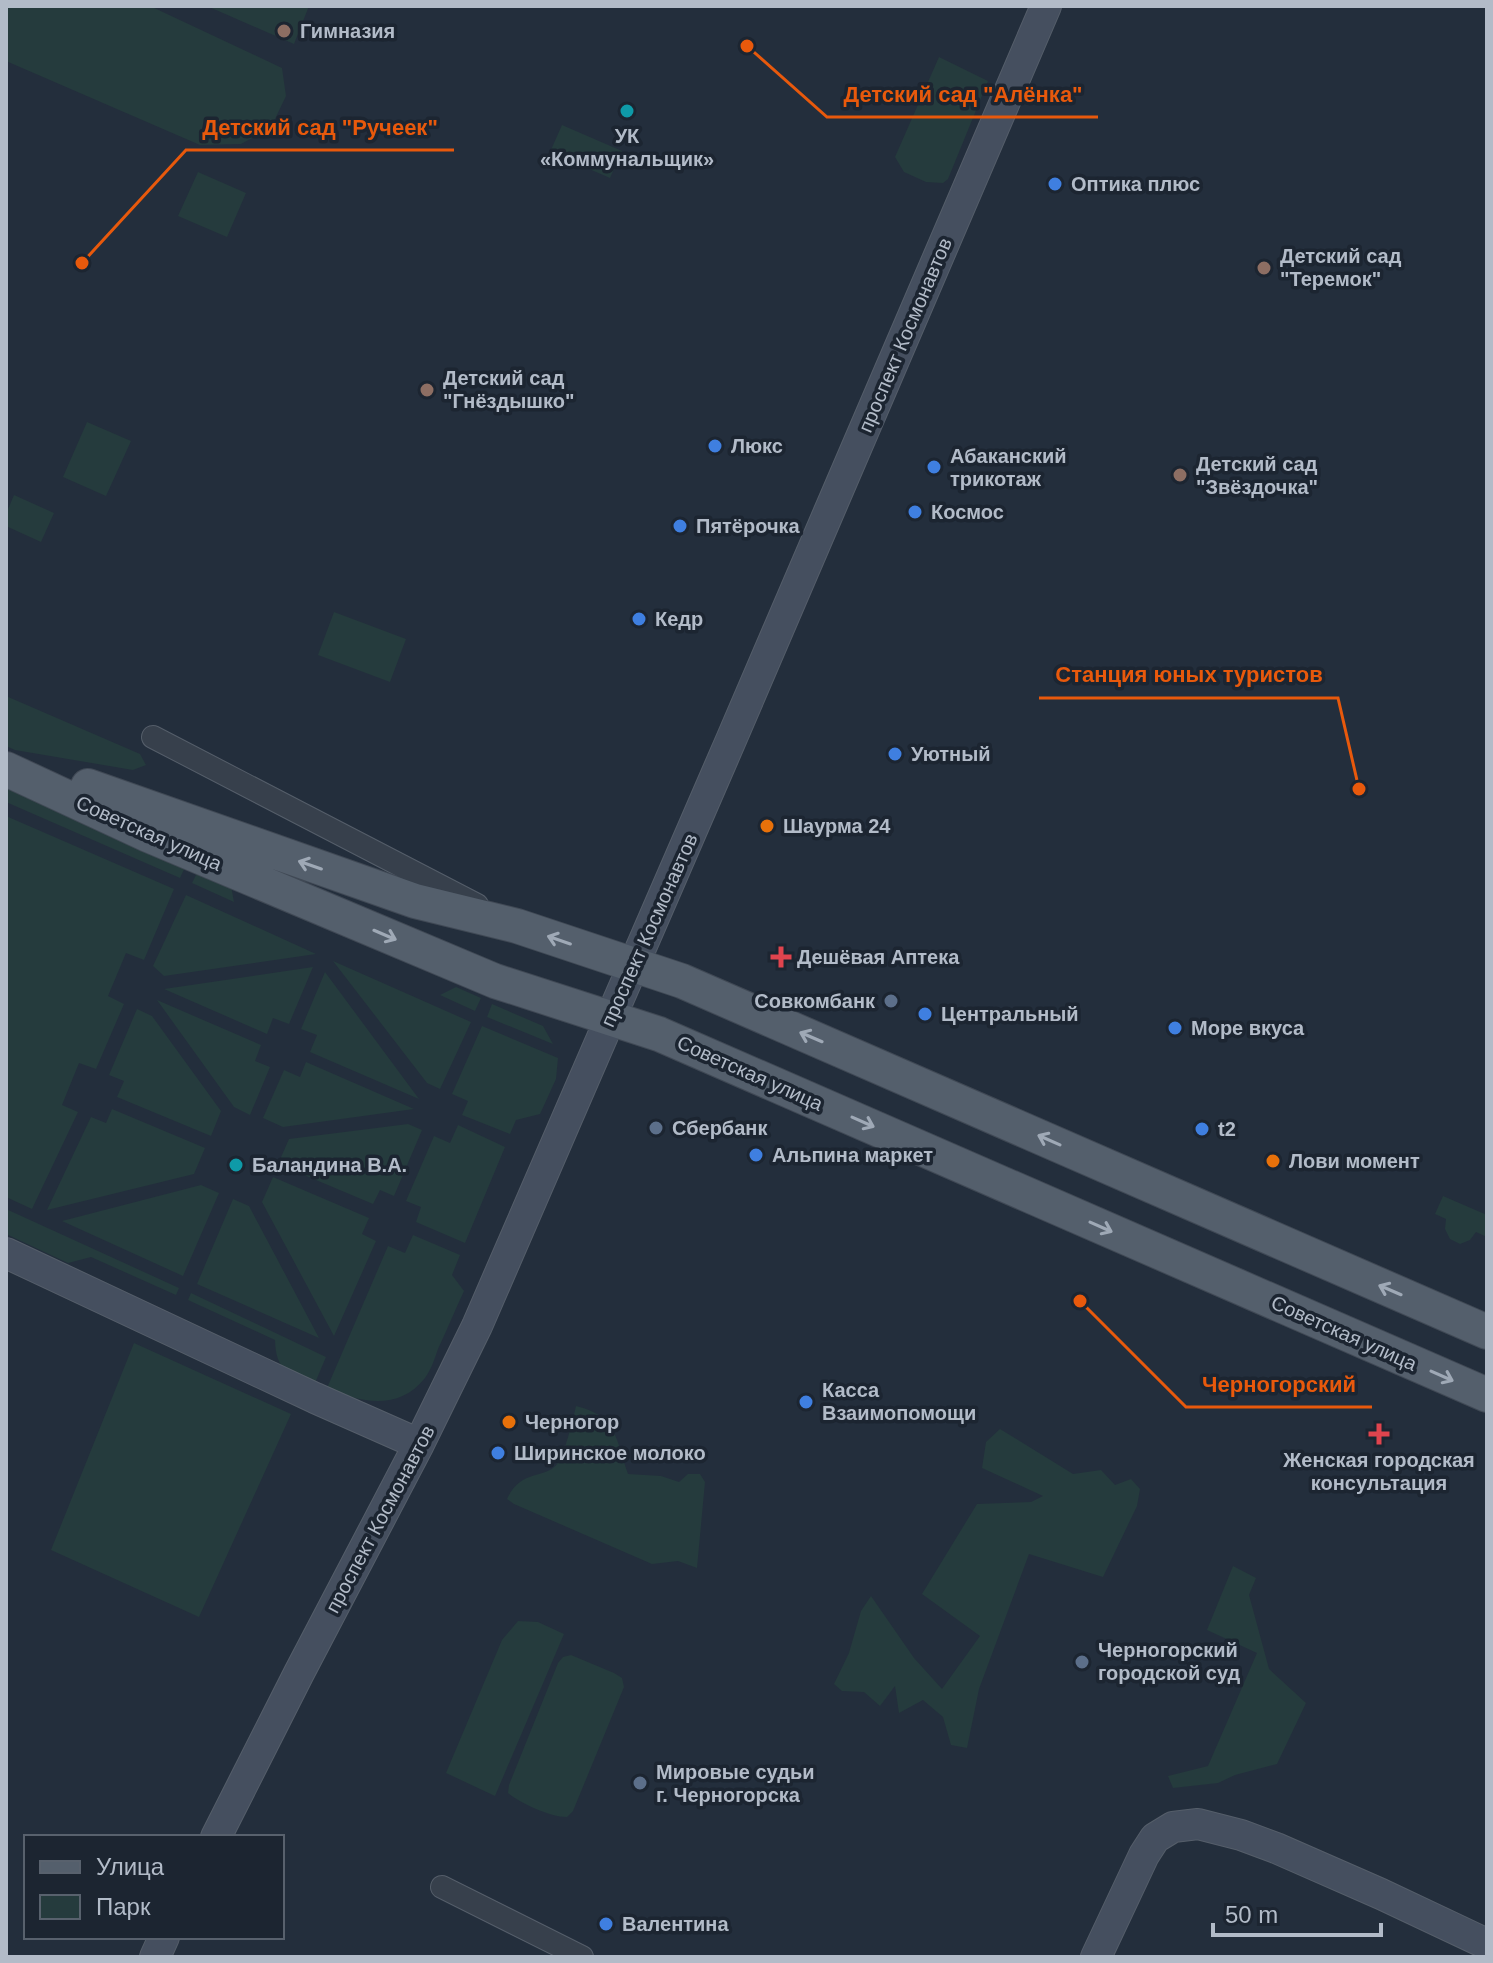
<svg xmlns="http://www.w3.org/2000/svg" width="1493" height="1963" viewBox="0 0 1493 1963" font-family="Helvetica,sans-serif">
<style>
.green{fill:#253b3d}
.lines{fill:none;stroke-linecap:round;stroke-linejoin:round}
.street-casing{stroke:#555e6a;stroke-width:24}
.secondary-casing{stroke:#555e6a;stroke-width:32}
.primary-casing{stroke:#404955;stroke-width:36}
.street{stroke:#37404c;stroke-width:22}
.secondary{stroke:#454f5f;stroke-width:30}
.primary{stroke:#545f6c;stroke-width:34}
.oneway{stroke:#9fa9b6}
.education-dot{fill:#8d6e63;stroke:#1c2531;stroke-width:3}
.culture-dot{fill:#0f9aa8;stroke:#1c2531;stroke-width:3}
.shop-dot{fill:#3f7fe0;stroke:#1c2531;stroke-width:3}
.food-dot{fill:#e8710a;stroke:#1c2531;stroke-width:3}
.health-dot{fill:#e0444e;stroke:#1c2531;stroke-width:3}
.service-dot{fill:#5c6f8a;stroke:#1c2531;stroke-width:3}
.labels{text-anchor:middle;stroke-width:7;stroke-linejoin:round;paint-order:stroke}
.poi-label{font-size:20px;font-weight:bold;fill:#b2bbc8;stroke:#1c2531;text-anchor:start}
.street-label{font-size:20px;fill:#b2bbc8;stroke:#1c2531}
.leader{fill:none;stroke:#e8590c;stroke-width:3}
.callout-dot{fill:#e8590c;stroke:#1c2531;stroke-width:3}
.callout-label{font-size:22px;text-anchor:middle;font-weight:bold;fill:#e8590c;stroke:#1c2531;stroke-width:7;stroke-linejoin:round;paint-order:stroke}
</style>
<rect width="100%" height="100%" fill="#232e3c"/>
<!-- green -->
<path class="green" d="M6,6H150L282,68L286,96L275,119L261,133L241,144L200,145L6,61Z
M207,6H309L294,44Z
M939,57L988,81L948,179L943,183L926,182L904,172L895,157Z
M562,125L622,151L610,178L550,152Z
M198,172L246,193L227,237L178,216Z
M87,422L131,441L106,496L63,477Z
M14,495L54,513L41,542L6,526V514Z
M334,612L406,639L390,682L318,655Z
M6,696L140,754L146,765L133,770L15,750L6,746Z
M6,787L186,865L180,878L6,802Z
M6,816L174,889L144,960L126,953L108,996L124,1004L96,1069L79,1063L62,1105L78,1112L32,1209L6,1197Z
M198,871L231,886L234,902L192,883Z
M186,895L316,954L164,976L153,966Z
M333,961L471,1022L440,1089L427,1083Z
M313,967L289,1024L273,1018L267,1034L164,989Z
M325,972L419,1099L310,1052L317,1035L301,1029Z
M456,987L481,998L475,1011L440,995Z
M157,1000L261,1045L255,1061L270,1067L250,1115L234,1107Z
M492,1004L543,1026L553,1044L487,1017Z
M137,1009L152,1016L221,1111L211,1136L117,1097L124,1081L109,1075Z
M482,1026L558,1058L556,1079L540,1114L516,1120L510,1134L462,1115L468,1101L452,1094Z
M306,1062L414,1109L283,1127L263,1118L284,1070L300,1077Z
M112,1109L205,1148L194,1174L47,1210L91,1117L106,1123Z
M408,1124L422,1130L394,1196L380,1190L373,1204L278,1164L289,1139Z
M458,1125L505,1147L465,1243L416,1222L421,1207L406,1201L434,1136L450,1143Z
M273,1177L369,1218L362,1234L376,1241L334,1336L262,1202Z
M201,1185L219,1193L183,1276L62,1221Z
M1443,1196L1487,1215V1237L1476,1232L1470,1240L1460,1244L1450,1239L1445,1229L1446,1219L1435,1214Z
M233,1199L249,1206L319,1338L197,1284Z
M6,1209L179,1288L176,1295L91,1257L68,1263L6,1234Z
M413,1235L460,1255L452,1275L464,1291C455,1310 447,1330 438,1349C435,1358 431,1370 425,1378C399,1411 361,1403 327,1388L388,1246L405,1253Z
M191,1293L326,1357L315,1383C288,1370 276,1373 275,1340L188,1300Z
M134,1343L291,1414L199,1617L51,1550Z
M576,1406C617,1416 616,1439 628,1474L661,1476L679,1482L688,1474H700L705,1482L697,1568L678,1561L652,1564L514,1504L507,1499C521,1468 546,1480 558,1463C565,1453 573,1419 576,1406Z
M1000,1429L1073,1474L1101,1470L1115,1485L1131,1479L1140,1489L1137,1506L1103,1577L1029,1554L979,1689L967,1748L951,1745L943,1717L923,1700L899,1713L895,1686L880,1706L864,1692L842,1691L834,1684L849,1653L861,1611L871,1596L914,1658L942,1689L980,1636L922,1594L977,1504L1031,1502L1043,1496L982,1468L986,1442Z
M1233,1566L1256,1578L1249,1595L1269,1669L1306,1703L1277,1764L1235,1775L1218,1783L1173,1788L1168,1776L1208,1766L1257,1653L1207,1630Z
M518,1621L538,1622L564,1634L495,1796L446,1773L502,1640Z
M571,1655L614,1673L622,1678L624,1687L573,1811L567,1817C550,1817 520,1803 508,1793L509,1785L558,1663L563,1657Z"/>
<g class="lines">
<!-- street casing -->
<g class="street-casing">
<path id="street" d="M153,737L477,905
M442,1887L582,1957"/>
</g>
<!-- secondary casing -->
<g class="secondary-casing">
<path id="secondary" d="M6,1253L315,1398L419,1444
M216,1837L299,1673L419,1444L477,1326L731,740L1046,6
M155,1957L164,1937
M1096,1957L1144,1855L1155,1838L1173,1827L1198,1824L1241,1835L1276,1848L1381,1894L1487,1944"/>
</g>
<!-- primary casing -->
<g class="primary-casing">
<path id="primary" d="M6,769L148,835L495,981L659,1034L1487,1395
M88,786L415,901L517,926L682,981L1487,1332"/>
</g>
<!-- street -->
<use href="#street" class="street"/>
<!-- secondary -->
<use href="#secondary" class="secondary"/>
<!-- primary -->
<use href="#primary" class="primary"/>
</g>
<!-- one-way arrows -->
<defs><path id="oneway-shaft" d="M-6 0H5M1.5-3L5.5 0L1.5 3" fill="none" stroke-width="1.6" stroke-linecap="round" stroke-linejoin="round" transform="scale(2)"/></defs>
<g class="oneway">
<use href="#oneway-shaft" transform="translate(310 865) rotate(-161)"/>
<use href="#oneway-shaft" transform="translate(385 935) rotate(23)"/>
<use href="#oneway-shaft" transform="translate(559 940) rotate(-161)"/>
<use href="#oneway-shaft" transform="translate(811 1037) rotate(-157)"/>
<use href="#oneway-shaft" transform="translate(863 1122) rotate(24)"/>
<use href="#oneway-shaft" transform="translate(1049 1140) rotate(-156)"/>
<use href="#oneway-shaft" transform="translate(1101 1227) rotate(24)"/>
<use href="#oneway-shaft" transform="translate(1390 1290) rotate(-157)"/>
<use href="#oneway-shaft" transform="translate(1442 1376) rotate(24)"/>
</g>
<!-- markers -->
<g class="education-dot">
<circle cx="284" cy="31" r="8"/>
<circle cx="1264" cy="268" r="8"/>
<circle cx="427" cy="390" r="8"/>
<circle cx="1180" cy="475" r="8"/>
</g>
<g class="culture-dot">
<circle cx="627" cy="111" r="8"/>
<circle cx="236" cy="1165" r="8"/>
</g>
<g class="shop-dot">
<circle cx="1055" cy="184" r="8"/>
<circle cx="715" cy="446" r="8"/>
<circle cx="934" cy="467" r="8"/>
<circle cx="915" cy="512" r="8"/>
<circle cx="680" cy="526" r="8"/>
<circle cx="639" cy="619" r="8"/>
<circle cx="895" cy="754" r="8"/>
<circle cx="925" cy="1014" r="8"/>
<circle cx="1175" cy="1028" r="8"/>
<circle cx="1202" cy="1129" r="8"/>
<circle cx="756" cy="1155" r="8"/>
<circle cx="806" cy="1402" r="8"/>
<circle cx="498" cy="1453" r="8"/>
<circle cx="606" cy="1924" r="8"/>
</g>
<g class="food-dot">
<circle cx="767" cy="826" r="8"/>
<circle cx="1273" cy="1161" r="8"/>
<circle cx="509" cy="1422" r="8"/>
</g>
<g class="health-dot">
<path d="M777 945h8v8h8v8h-8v8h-8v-8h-8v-8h8z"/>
<path d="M1375 1422h8v8h8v8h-8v8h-8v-8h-8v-8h8z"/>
</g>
<g class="service-dot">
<circle cx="891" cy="1001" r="8"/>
<circle cx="656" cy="1128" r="8"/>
<circle cx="1082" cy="1662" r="8"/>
<circle cx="640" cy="1783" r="8"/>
</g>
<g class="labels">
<!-- poi labels -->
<g class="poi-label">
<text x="300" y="38">Гимназия</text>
<text x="627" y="143" text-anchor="middle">УК<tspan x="627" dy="23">«Коммунальщик»</tspan></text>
<text x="1071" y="191">Оптика плюс</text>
<text x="1280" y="263">Детский сад<tspan x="1280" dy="23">"Теремок"</tspan></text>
<text x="443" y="385">Детский сад<tspan x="443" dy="23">"Гнёздышко"</tspan></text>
<text x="731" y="453">Люкс</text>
<text x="950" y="463">Абаканский<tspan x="950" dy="23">трикотаж</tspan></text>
<text x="1196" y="471">Детский сад<tspan x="1196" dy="23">"Звёздочка"</tspan></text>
<text x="931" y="519">Космос</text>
<text x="696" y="533">Пятёрочка</text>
<text x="655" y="626">Кедр</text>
<text x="911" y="761">Уютный</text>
<text x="783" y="833">Шаурма 24</text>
<text x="797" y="964">Дешёвая Аптека</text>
<text x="875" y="1008" text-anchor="end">Совкомбанк</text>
<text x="941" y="1021">Центральный</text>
<text x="1191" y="1035">Море вкуса</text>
<text x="672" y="1135">Сбербанк</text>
<text x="1218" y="1136">t2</text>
<text x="772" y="1162">Альпина маркет</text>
<text x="1289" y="1168">Лови момент</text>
<text x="252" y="1172">Баландина В.А.</text>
<text x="822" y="1397">Касса<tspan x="822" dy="23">Взаимопомощи</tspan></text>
<text x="525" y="1429">Черногор</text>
<text x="514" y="1460">Ширинское молоко</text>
<text x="1379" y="1467" text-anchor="middle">Женская городская<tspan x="1379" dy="23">консультация</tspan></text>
<text x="1098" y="1657">Черногорский<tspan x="1098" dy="23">городской суд</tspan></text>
<text x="656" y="1779">Мировые судьи<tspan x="656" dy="23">г. Черногорска</tspan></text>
<text x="622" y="1931">Валентина</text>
</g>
<!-- street labels -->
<g class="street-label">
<text transform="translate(905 335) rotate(-67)" y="7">проспект Космонавтов</text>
<text transform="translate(149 833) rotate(24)" y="7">Советская улица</text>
<text transform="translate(649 930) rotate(-66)" y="7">проспект Космонавтов</text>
<text transform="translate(750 1073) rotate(24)" y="7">Советская улица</text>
<text transform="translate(1344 1333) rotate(24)" y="7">Советская улица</text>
<text transform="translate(380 1519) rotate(-62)" y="7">проспект Космонавтов</text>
</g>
</g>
<!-- callouts -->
<path class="leader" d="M747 46L827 117H1098M82 263L186 150H454M1359 789L1338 698H1039M1080 1301L1186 1407H1372"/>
<g class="callout-dot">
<circle cx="747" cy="46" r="8"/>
<circle cx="82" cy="263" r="8"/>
<circle cx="1359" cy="789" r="8"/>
<circle cx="1080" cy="1301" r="8"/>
</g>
<g class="callout-label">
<text x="963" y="102">Детский сад "Алёнка"</text>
<text x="320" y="135">Детский сад "Ручеек"</text>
<text x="1189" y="682">Станция юных туристов</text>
<text x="1279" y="1392">Черногорский</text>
</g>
<!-- border -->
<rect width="1493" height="1963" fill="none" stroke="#b2bbc8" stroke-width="16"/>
<!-- legend -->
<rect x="24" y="1835" width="260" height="104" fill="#1c2531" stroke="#58616d" stroke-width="2"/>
<rect x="40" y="1861" width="40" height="12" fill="#545f6c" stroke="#58616d" stroke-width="2"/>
<text x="96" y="1875" font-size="24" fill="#b2bbc8">Улица</text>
<rect x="40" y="1895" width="40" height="24" fill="#253b3d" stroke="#58616d" stroke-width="2"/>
<text x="96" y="1915" font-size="24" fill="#b2bbc8">Парк</text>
<!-- scale -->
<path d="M1213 1923v12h168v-12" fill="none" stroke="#b2bbc8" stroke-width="4"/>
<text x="1225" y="1923" font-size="24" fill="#b2bbc8" stroke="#1c2531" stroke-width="6" paint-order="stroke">50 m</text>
</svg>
